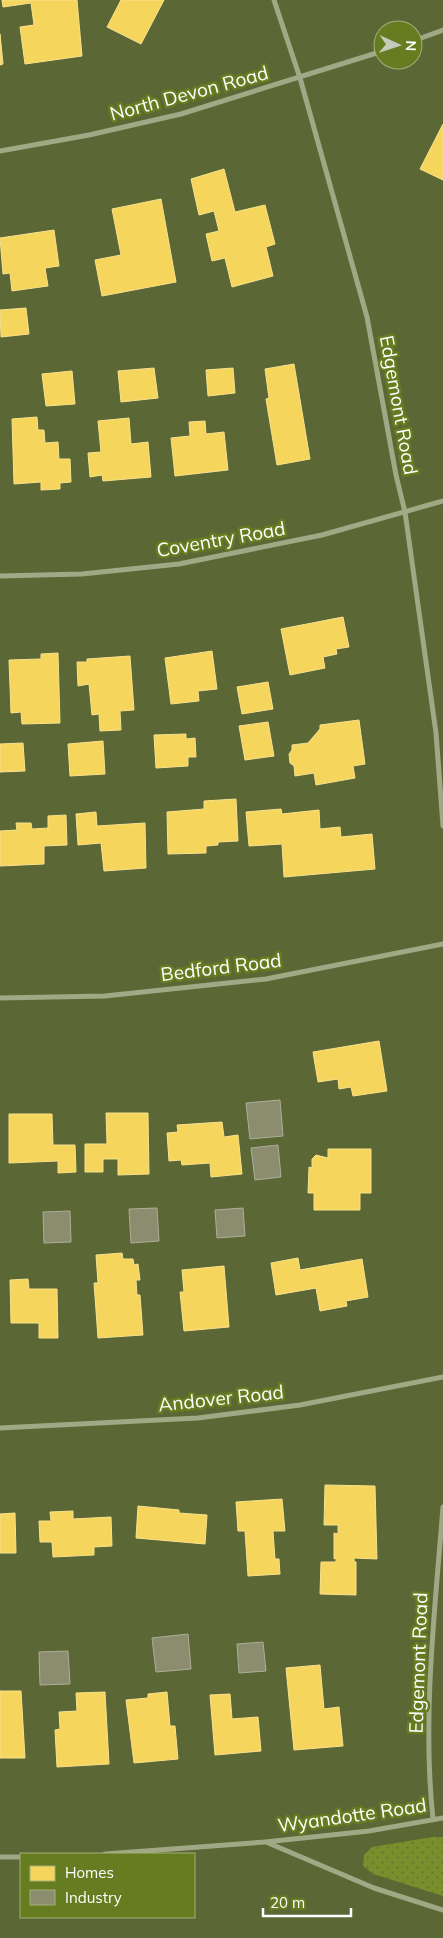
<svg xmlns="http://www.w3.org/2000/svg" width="443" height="1938" viewBox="0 0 443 1938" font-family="Mulish,sans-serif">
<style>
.grass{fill:url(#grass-dots)}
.homes{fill:#f6d55c;stroke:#f9e28d}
.industry{fill:#8c8c6e;stroke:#aeae9a}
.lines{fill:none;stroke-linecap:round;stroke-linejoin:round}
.street{stroke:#a0a885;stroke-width:5}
.labels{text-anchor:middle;stroke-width:5;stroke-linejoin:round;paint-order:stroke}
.street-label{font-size:19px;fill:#fff;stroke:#667c20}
</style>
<defs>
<pattern id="grass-dots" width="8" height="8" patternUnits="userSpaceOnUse" patternTransform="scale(1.25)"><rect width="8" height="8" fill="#788f2b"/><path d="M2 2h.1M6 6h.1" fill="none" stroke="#667438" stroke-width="1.8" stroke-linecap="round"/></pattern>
</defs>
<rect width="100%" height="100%" fill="#5b6735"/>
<!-- grass -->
<path class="grass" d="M432,1837H443V1896L373,1874L363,1866L364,1855L372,1847Z"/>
<!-- homes -->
<path class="homes" d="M2,0H77L82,56L25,64L20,27L34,25L31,3L3,7Z
M121,0H164L141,44L107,27Z
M0,34L3,64L0,65Z
M443,124V180L420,169Z
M224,169L235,212L265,205L275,244L266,247L273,276L232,287L225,258L212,261L206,234L219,231L214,211L199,215L191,179Z
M161,199L176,282L102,296L95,260L121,255L112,209Z
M54,230L59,266L45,268L48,286L12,291L10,273L3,274L0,238Z
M26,308L29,334L1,337L0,310Z
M294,364L310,459L277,465L266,399L269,398L265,369Z
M154,368L158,398L121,402L118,371Z
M233,368L235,393L208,396L206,370Z
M72,371L75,404L46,406L42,374Z
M37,417L38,430H44L45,443L58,442L59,459H70L71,482L60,483V489L41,490V482L14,484L12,419Z
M129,418L131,444L148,442L151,477L103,481L102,475L90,477L88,453L101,452L98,421Z
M205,421L206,434L224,432L228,470L175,476L171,438L190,436L189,422Z
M343,617L349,647L336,649L337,654L323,657L325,668L290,675L281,629Z
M212,651L217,689L198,691L199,701L171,704L165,658Z
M58,653L60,723L22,724L21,712L11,713L9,660L41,659V654Z
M130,656L134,710L120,711L121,730L100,731L99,714L92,715L89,684L78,686L77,662H87V659Z
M268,682L273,709L242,714L237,687Z
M359,720L365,764L353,766L355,778L316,785L314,773L295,776L294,766L290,763L289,754L292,750V745L308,743L320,729V725Z
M268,722L274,756L245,760L239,726Z
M186,734V739L195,738L196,757H188V766L156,768L154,735Z
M103,741L105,774L70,776L68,744Z
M23,743L25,771L0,772V744Z
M236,799L238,841L218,842V845L206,846V853L168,854L167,812L204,809V801Z
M281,809L282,814L319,810L320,829L340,827L341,837L372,834L375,869L284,877L282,844L249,846L246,812Z
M96,812L97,826L145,823L146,868L104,871L101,843L78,845L76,814Z
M66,815L67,845L44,846V864L0,866V831L17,830L16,823H31L32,829L48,828V816Z
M379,1041L387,1091L353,1096L351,1087L339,1089L338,1079L318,1082L313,1052Z
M106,1113H148L149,1174L118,1175V1159H103V1172H85V1144H107Z
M9,1114H52L53,1145H75L76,1172L58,1173V1161L9,1163Z
M222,1122L224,1137L238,1135L242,1174L211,1177L210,1163L182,1165L181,1160L169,1161L167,1133L178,1132L177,1125Z
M328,1149H371V1193H360V1210H314V1193H308L309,1167L312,1168V1159L316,1155L328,1158Z
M122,1253L123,1259H133L134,1265L138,1264L140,1280H136L137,1295H140L143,1335L98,1338L94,1283H98L96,1255Z
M298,1258L300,1270L362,1259L368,1297L346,1301L347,1306L320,1311L316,1288L276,1295L271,1263Z
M224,1266L229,1327L184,1331L180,1292H184L182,1270Z
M28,1279L29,1289H57L58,1338H39V1323H11L10,1280Z
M325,1485L375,1486L377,1559L354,1558V1561L356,1562V1595L320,1594L321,1562H336V1558L334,1559V1533L338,1534V1525H324Z
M282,1499L285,1531H273L275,1559H279L280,1574L248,1576L245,1531H238L236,1502Z
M138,1506L179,1510V1513L207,1515L205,1544L136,1538Z
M73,1511V1519L111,1517L112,1546L94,1547V1555L53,1557L52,1542H40L39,1521H51L50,1512Z
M15,1513L16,1553H0V1514Z
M320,1665L324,1709L339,1707L343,1746L294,1750L286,1668Z
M0,1691H21L25,1758H0Z
M105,1692L109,1764L57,1767L55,1730L60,1729L59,1712L77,1711L76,1693Z
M167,1692L170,1726H175L178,1759L134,1763L126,1700L148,1698V1694Z
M230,1694L232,1719L258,1717L261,1751L215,1755L210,1695Z"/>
<!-- industry -->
<path class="industry" d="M280,1100L283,1136L250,1139L246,1103Z
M278,1145L281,1177L255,1180L251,1148Z
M157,1208L159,1241L131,1243L129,1209Z
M243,1208L245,1236L217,1238L215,1210Z
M70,1211L71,1242L44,1243L43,1212Z
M188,1634L191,1669L156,1672L152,1638Z
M263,1642L266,1671L239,1673L237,1644Z
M68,1651L70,1684L40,1685L39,1652Z"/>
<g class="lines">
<!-- street -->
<path class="street" d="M274,0L300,78L367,317L396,475L405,512L436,733L443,826
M413,41L443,30
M0,151L89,135L181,114L383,51
M0,576L82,574L179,564L322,535L443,501
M0,998L105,996L266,979L443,944
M0,1428L198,1418L300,1405L443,1377
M433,1819C422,1718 435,1609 443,1507
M266,1842L374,1888L443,1910
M105,1854L265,1842L369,1831L443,1818
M0,1857H21"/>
</g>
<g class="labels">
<!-- street labels -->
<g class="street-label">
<text transform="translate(189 93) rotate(-15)" y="7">North Devon Road</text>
<text transform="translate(399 405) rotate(80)" y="7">Edgemont Road</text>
<text transform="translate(221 539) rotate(-10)" y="7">Coventry Road</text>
<text transform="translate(221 967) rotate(-7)" y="7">Bedford Road</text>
<text transform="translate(221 1398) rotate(-6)" y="7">Andover Road</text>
<text transform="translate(418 1663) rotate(-88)" y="7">Edgemont Road</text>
<text transform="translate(352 1815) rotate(-8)" y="7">Wyandotte Road</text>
</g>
</g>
<!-- legend -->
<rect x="20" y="1853" width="175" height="65" fill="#667c20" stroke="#a3b079"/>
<rect x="30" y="1866" width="25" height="15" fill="#f6d55c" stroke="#a3b079"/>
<text x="65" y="1878" font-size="15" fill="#ffffff">Homes</text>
<rect x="30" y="1890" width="25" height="15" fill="#8c8c6e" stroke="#a3b079"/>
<text x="65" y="1903" font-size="15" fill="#ffffff">Industry</text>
<!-- north arrow -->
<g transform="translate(398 45) rotate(93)"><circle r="24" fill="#667c20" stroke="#a3b079"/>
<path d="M0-4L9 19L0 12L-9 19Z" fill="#c6cab8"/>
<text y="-8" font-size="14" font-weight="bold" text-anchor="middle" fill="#ffffff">N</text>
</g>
<!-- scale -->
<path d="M263 1908v8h88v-8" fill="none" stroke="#ffffff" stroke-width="2.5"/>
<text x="270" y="1908" font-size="15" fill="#ffffff" stroke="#667c20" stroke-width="4" paint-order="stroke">20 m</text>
</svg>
